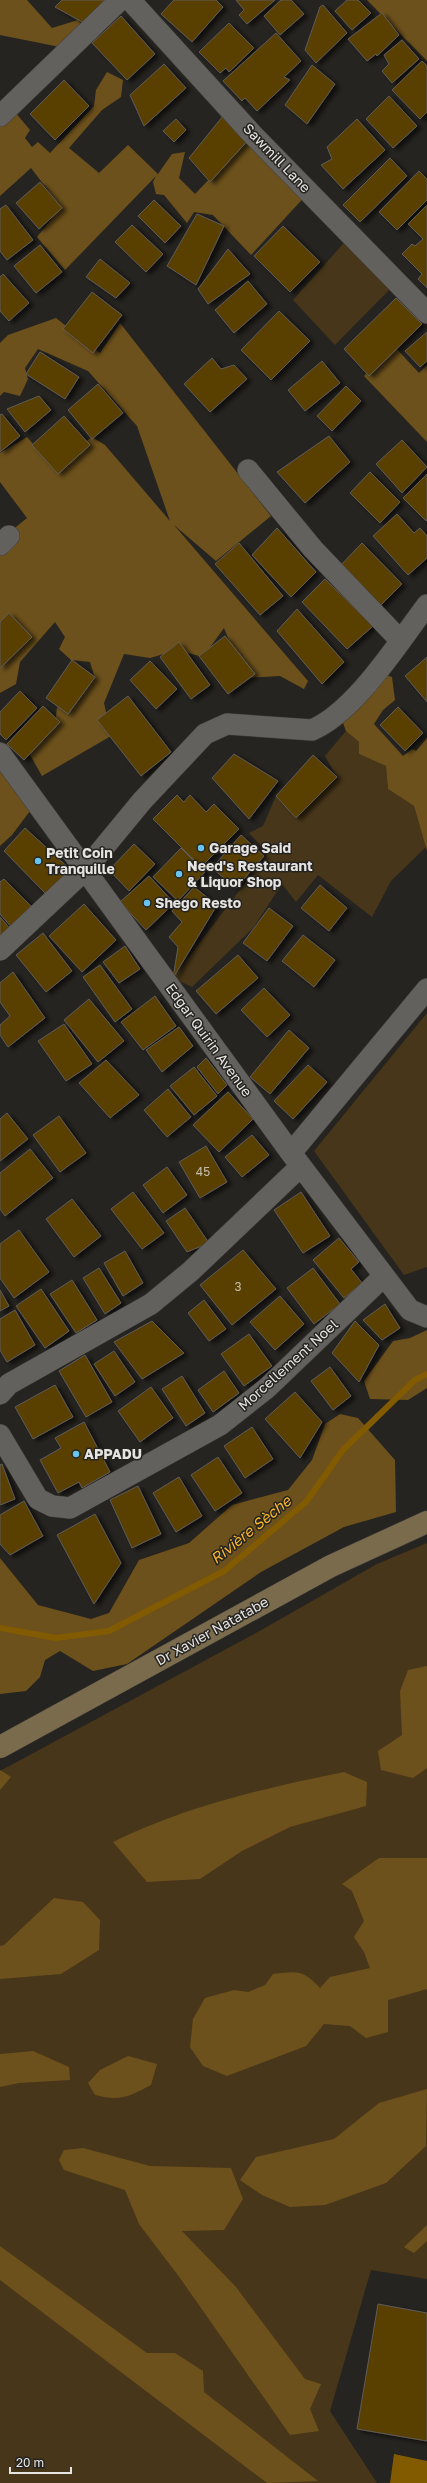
<svg xmlns="http://www.w3.org/2000/svg" width="427" height="2483" viewBox="0 0 427 2483" font-family="'Golos Text',sans-serif">
<style>
.green{fill:#473619}
.forest{fill:#6d511c}
.water{fill:#825b00}
.lines{fill:none;stroke-linecap:round;stroke-linejoin:round}
.stream{stroke:#825b00;stroke-width:6}
.building{fill:#5a3f04;stroke:#5f5c59;filter:url(#shadow)}
.street-casing{stroke:#43413e;stroke-width:22}
.secondary-casing{stroke:#43413e;stroke-width:23}
.street{stroke:#63615d;stroke-width:21}
.secondary{stroke:#7a6b4c;stroke-width:22}
.poi-dot{fill:#66c4ef;stroke:#262420;stroke-width:1.5}
.labels{text-anchor:middle;stroke-width:3;stroke-linejoin:round;paint-order:stroke}
.number-label{font-size:12px;fill:#c4bcab}
.street-label{font-size:14px;fill:#e7e5e3;stroke:#262420}
.poi-label{font-size:14px;font-weight:bold;fill:#e7e5e3;stroke:#262420;text-anchor:start}
.water-label{font-size:15px;font-style:italic;fill:#f9b72a;stroke:#262420}
</style>
<defs>
<filter id="shadow"><feDropShadow dx="4.5" dy="2.5" stdDeviation="2" flood-color="#0009"/></filter>
</defs>
<rect width="100%" height="100%" fill="#262420"/>
<!-- green -->
<path class="green" d="M351,235L397,282L335,345L293,300Z
M346,731L359,742V754L386,766L388,789L414,806L426,847L391,881L372,917L318,875L296,902L282,884L253,928L192,987L173,978L268,853L249,833L263,826L276,796L296,818L337,777L325,756Z
M427,1013V1267L404,1275L314,1151Z
M427,1543V2279L371,2270L330,2411L377,2483H0V1771L256,1633L377,1564Z"/>
<!-- forest -->
<path class="forest" d="M0,0H27L52,28L78,20L90,34L65,48L0,35Z
M367,0H427V61Z
M107,72L123,80L121,97L102,110L69,148L99,173L128,145L158,174L172,154L185,152L179,178L195,194L252,134L309,192L251,255L213,215L194,212L187,223L164,195L156,194L153,182L156,176L65,270L37,237L61,207L31,168L0,196V127L15,112L30,130L25,138L32,147L38,142L50,153L94,106L96,90Z
M56,318L100,353L120,323L271,516L216,561L174,525L308,681L304,689L280,676L245,678L224,628L203,657L177,650L150,658L124,654L104,703L111,736L42,776L29,753L55,725L57,707L69,710L95,678L90,662L71,660L59,649L65,637L55,622L20,662L16,684L0,693V540L27,518L0,482V453L27,437L56,471L71,453L92,437L105,445L170,521L137,426L88,371L38,349L25,368L28,379L20,396L4,392L0,396V343L8,335Z
M393,345L419,373L427,365V442L364,376Z
M370,671L392,677L395,700L383,710L374,724L403,756L412,749L416,751L427,738V851L414,806L388,789L386,766L359,754V742L346,731L339,712Z
M0,746L33,807L12,835L0,846Z
M427,1330V1388L408,1400L370,1399L364,1381L393,1341L410,1338Z
M340,1414L358,1418L395,1460L396,1512L344,1527L261,1572L127,1664L93,1671L60,1651L45,1660L40,1677L26,1691L0,1694V1558L38,1605L91,1619L109,1613L139,1560L189,1543L232,1505L288,1490L312,1460L325,1424Z
M427,1666V1768L413,1778L381,1770L378,1751L402,1735L400,1691L408,1670Z
M0,1770L11,1777L0,1790Z
M344,1772L367,1782L366,1806L290,1827L242,1851L200,1879L147,1882L113,1842C189,1805 262,1789 344,1772Z
M379,1858H427V1989L388,2000V2032L366,2038L350,2026L324,2024L306,2046L227,2076L203,2066L190,2047L193,2019L205,1998L234,1990L248,1992L265,1985L273,1974C298,1971 303,1970 320,1988L330,1977L370,1968L364,1952L354,1937L364,1921L352,1891L342,1884Z
M54,1898L83,1902L100,1920L99,1950L61,1974L0,1979V1946L4,1945Z
M33,2051L69,2067L70,2080L19,2083L0,2087V2054Z
M128,2056L157,2064L151,2085C130,2096 120,2102 95,2095L88,2083L100,2070Z
M427,2089L426,2146L386,2183L325,2205L290,2207L262,2195L240,2180L256,2157L334,2139L379,2103Z
M83,2148L150,2166L231,2168L243,2199L224,2230L182,2231L236,2287L305,2379L321,2384L310,2409L319,2431L290,2435L180,2278L139,2224L125,2190L64,2170L59,2160L64,2150Z
M427,2225V2241L414,2253L404,2247Z
M0,2246L147,2353H175L203,2371L204,2392L318,2481L267,2483L0,2280Z"/>
<!-- water -->
<path class="water" d="M394,2454L427,2461V2483H390Z"/>
<g class="lines">
<!-- stream -->
<path class="stream" d="M0,1628L56,1638L109,1631L224,1571L306,1502L343,1450L415,1380L427,1374"/>
</g>
<!-- building -->
<path class="building" d="M62,0H107L84,23L55,7Z
M174,0H216L223,7L192,42L161,14Z
M236,0H275L247,24L239,15L244,10Z
M281,0H291L304,14L280,35L264,16Z
M347,0H358L371,13L352,30L335,11Z
M323,5L347,33L316,63L305,50L320,7Z
M382,13L399,35L377,56L376,54L367,61L348,39Z
M121,16L155,54L127,80L92,43Z
M229,23L254,48L229,72L226,68L220,73L199,52Z
M276,33L301,61L284,77L290,80L257,111L245,98L242,101L223,81Z
M402,40L419,59L392,83L382,71L389,64L384,55Z
M422,61L427,66V112L420,119L392,90Z
M164,64L186,88L144,126L130,95Z
M312,65L335,84L307,124L285,105Z
M64,80L89,106L55,140L30,114Z
M389,96L417,126L393,148L366,119Z
M223,116L250,138L210,182L189,158Z
M176,119L186,130L174,142L163,131Z
M357,119L385,150L343,189L321,165L332,159L327,147Z
M390,158L407,176L360,222L343,205Z
M419,171L427,179V200L397,230L379,212Z
M40,182L62,208L39,229L16,203Z
M154,200L181,226L165,243L138,216Z
M6,205L33,240L7,260L0,251V209Z
M427,205V288L418,279L422,274L402,254L412,244L415,246L423,239L408,224Z
M197,214L224,226L196,285L167,266Z
M132,225L163,254L146,272L115,242Z
M283,226L320,262L290,292L254,256Z
M40,245L62,272L36,293L14,266Z
M228,249L250,274L208,304L198,289Z
M100,259L130,283L116,298L86,277Z
M3,274L29,303L9,321L0,311V277Z
M248,281L267,304L234,333L215,310Z
M92,292L122,315L93,353L63,329Z
M396,298L422,324L369,376L344,349Z
M279,311L310,341L271,380L241,350Z
M427,332V361L420,367L405,351Z
M40,352L79,377L65,399L26,374Z
M212,358L221,369L234,365L247,379L210,412L184,384Z
M322,361L340,383L305,411L288,390Z
M98,384L123,413L92,439L68,410Z
M346,386L361,401L332,431L317,416Z
M39,396L51,410L25,432L7,409Z
M2,414L20,436L0,452V415Z
M64,416L90,445L58,474L32,445Z
M329,436L350,462L305,503L277,472Z
M402,440L427,467L402,493L376,464Z
M370,472L400,502L380,523L350,493Z
M427,474V519L426,521L403,498Z
M397,514L414,533L420,528L427,536V558L408,575L373,536Z
M277,528L316,572L291,597L252,555Z
M239,543L283,596L260,615L215,564Z
M362,543L402,584L379,607L339,567Z
M325,579L373,626L347,649L302,602Z
M297,609L344,662L322,684L277,631Z
M9,613L32,637L0,668V622Z
M225,636L255,674L228,694L199,656Z
M179,642L210,685L191,699L160,657Z
M427,657V702L405,676Z
M72,660L95,677L68,714L46,698Z
M150,661L177,689L156,709L130,680Z
M20,691L37,708L6,740L0,734V712Z
M128,696L171,752L141,776L97,720Z
M43,706L60,722L24,760L7,744Z
M398,707L423,733L405,751L380,725Z
M234,754L278,781L249,819L212,778Z
M313,755L337,777L296,818L276,796Z
M177,795L184,802L190,795L206,812L214,804L239,829L201,867L153,819Z
M25,828L73,872L45,893L4,851Z
M241,835L264,856L236,888L212,868Z
M134,844L155,864L129,891L109,870Z
M181,848L205,872L178,901L153,877Z
M149,876L174,903L146,930L120,902Z
M4,879L33,908L12,928L0,914V882Z
M320,885L347,908L329,931L301,908Z
M194,887L217,905L173,978L178,947L169,937L182,922L172,911Z
M84,904L116,940L82,972L49,936Z
M269,908L293,926L267,961L243,943Z
M0,917L13,932L0,945Z
M43,933L72,971L46,992L16,955Z
M303,935L335,960L314,987L282,961Z
M125,946L140,969L119,983L103,962Z
M238,955L258,978L216,1014L196,991Z
M100,965L132,1009L115,1022L83,977Z
M13,972L45,1018L8,1047L0,1035V1025L10,1016L0,1002V983Z
M264,988L290,1015L267,1037L241,1010Z
M155,996L176,1026L143,1050L121,1022Z
M89,999L124,1041L98,1062L64,1020Z
M64,1024L92,1064L66,1081L38,1041Z
M179,1027L193,1046L162,1072L146,1050Z
M289,1030L309,1048L270,1094L250,1077Z
M206,1058L227,1085L218,1094L197,1067Z
M106,1060L139,1095L110,1118L79,1083Z
M308,1065L327,1082L293,1119L274,1101Z
M194,1067L217,1096L194,1115L170,1086Z
M168,1089L191,1117L167,1137L144,1110Z
M228,1092L253,1119L219,1152L193,1125Z
M7,1113L28,1139L0,1161V1119Z
M59,1116L86,1153L60,1172L33,1135Z
M252,1135L269,1155L242,1177L225,1157Z
M206,1146L227,1182L200,1198L179,1162Z
M30,1149L53,1178L5,1216L0,1209V1173Z
M167,1167L187,1195L163,1213L143,1185Z
M133,1192L164,1233L142,1249L111,1209Z
M301,1192L330,1236L303,1253L274,1210Z
M72,1199L101,1236L74,1257L46,1219Z
M185,1208L209,1243L187,1252L166,1221Z
M19,1230L49,1272L14,1298L0,1278V1244Z
M339,1238L359,1262L351,1269L362,1283L344,1298L313,1260Z
M243,1250L276,1289L232,1325L200,1285Z
M125,1251L143,1283L123,1296L104,1263Z
M99,1268L121,1303L105,1314L83,1278Z
M313,1268L340,1304L314,1324L287,1288Z
M72,1280L97,1320L76,1333L50,1294Z
M41,1289L69,1331L45,1348L16,1306Z
M0,1290L9,1306L0,1311Z
M280,1296L304,1324L275,1350L250,1322Z
M204,1300L226,1329L209,1341L188,1313Z
M385,1304L400,1328L382,1340L363,1320Z
M15,1310L35,1345L7,1362L0,1350V1319Z
M152,1321L184,1353L142,1379L114,1342Z
M355,1321L379,1345L359,1382L332,1353Z
M249,1334L272,1366L244,1386L221,1354Z
M114,1351L135,1382L115,1396L94,1364Z
M85,1355L112,1402L86,1417L59,1371Z
M330,1367L351,1396L333,1410L311,1381Z
M224,1371L239,1393L213,1412L198,1390Z
M182,1376L205,1413L186,1426L162,1389Z
M55,1385L73,1417L33,1439L15,1407Z
M151,1387L173,1418L140,1442L118,1411Z
M295,1392L322,1422L300,1458L265,1419Z
M84,1422L110,1472L82,1488L79,1482L58,1493L40,1460L61,1448L55,1438Z
M252,1427L273,1459L245,1478L224,1446Z
M218,1457L242,1493L215,1511L191,1475Z
M2,1464L15,1499L0,1505V1465Z
M179,1477L202,1516L176,1532L153,1493Z
M138,1486L161,1534L132,1548L110,1500Z
M24,1501L43,1536L10,1555L0,1544V1515Z
M95,1514L121,1563L94,1604L57,1535Z
M378,2304L427,2313V2441L357,2429Z"/>
<g class="lines">
<!-- street casing -->
<g class="street-casing">
<path id="street" d="M130,0L252,134L427,313
M0,116L120,0
M248,470L313,549L400,640
M0,545L9,536
M0,753L291,1153L410,1310L427,1317
M0,950L86,869L142,801L205,734L227,724L312,730C356,711 398,643 427,605
M291,1153L427,989
M0,1394L9,1384L151,1304L191,1271L301,1166
M0,1435L38,1499L52,1506L70,1508L220,1425L267,1388L384,1276"/>
</g>
<!-- secondary casing -->
<g class="secondary-casing">
<path id="secondary" d="M0,1747L331,1566L427,1522"/>
</g>
<!-- street -->
<use href="#street" class="street"/>
<!-- secondary -->
<use href="#secondary" class="secondary"/>
</g>
<!-- markers -->
<g class="poi-dot">
<circle cx="201" cy="848" r="4"/>
<circle cx="38" cy="861" r="4"/>
<circle cx="179" cy="874" r="4"/>
<circle cx="147" cy="903" r="4"/>
<circle cx="76" cy="1454" r="4"/>
</g>
<g class="labels">
<!-- number labels -->
<g class="number-label">
<text x="203" y="1176">45</text>
<text x="238" y="1291">3</text>
</g>
<!-- street labels -->
<g class="street-label">
<text transform="translate(277 158) rotate(46)" y="5">Sawmill Lane</text>
<text transform="translate(209 1040) rotate(54)" y="5">Edgar Quirin Avenue</text>
<text transform="translate(288 1365) rotate(-42)" y="5">Morcellement Noel</text>
<text transform="translate(212 1631) rotate(-29)" y="5">Dr Xavier Natatabe</text>
</g>
<!-- poi labels -->
<g class="poi-label">
<text x="209" y="853">Garage Said</text>
<text x="46" y="858">Petit Coin<tspan x="46" dy="16">Tranquille</tspan></text>
<text x="187" y="871">Need's Restaurant<tspan x="187" dy="16">&amp; Liquor Shop</tspan></text>
<text x="155" y="908">Shego Resto</text>
<text x="84" y="1459">APPADU</text>
</g>
<!-- water labels -->
<g class="water-label">
<text transform="translate(251 1530) rotate(-39)" y="5">Rivière Sèche</text>
</g>
</g>
<!-- scale -->
<path d="M10 2467v6h61v-6" fill="none" stroke="#e7e5e3" stroke-width="2"/>
<text x="16" y="2467" font-size="12" fill="#e7e5e3" stroke="#262420" stroke-width="3" paint-order="stroke">20 m</text>
</svg>
